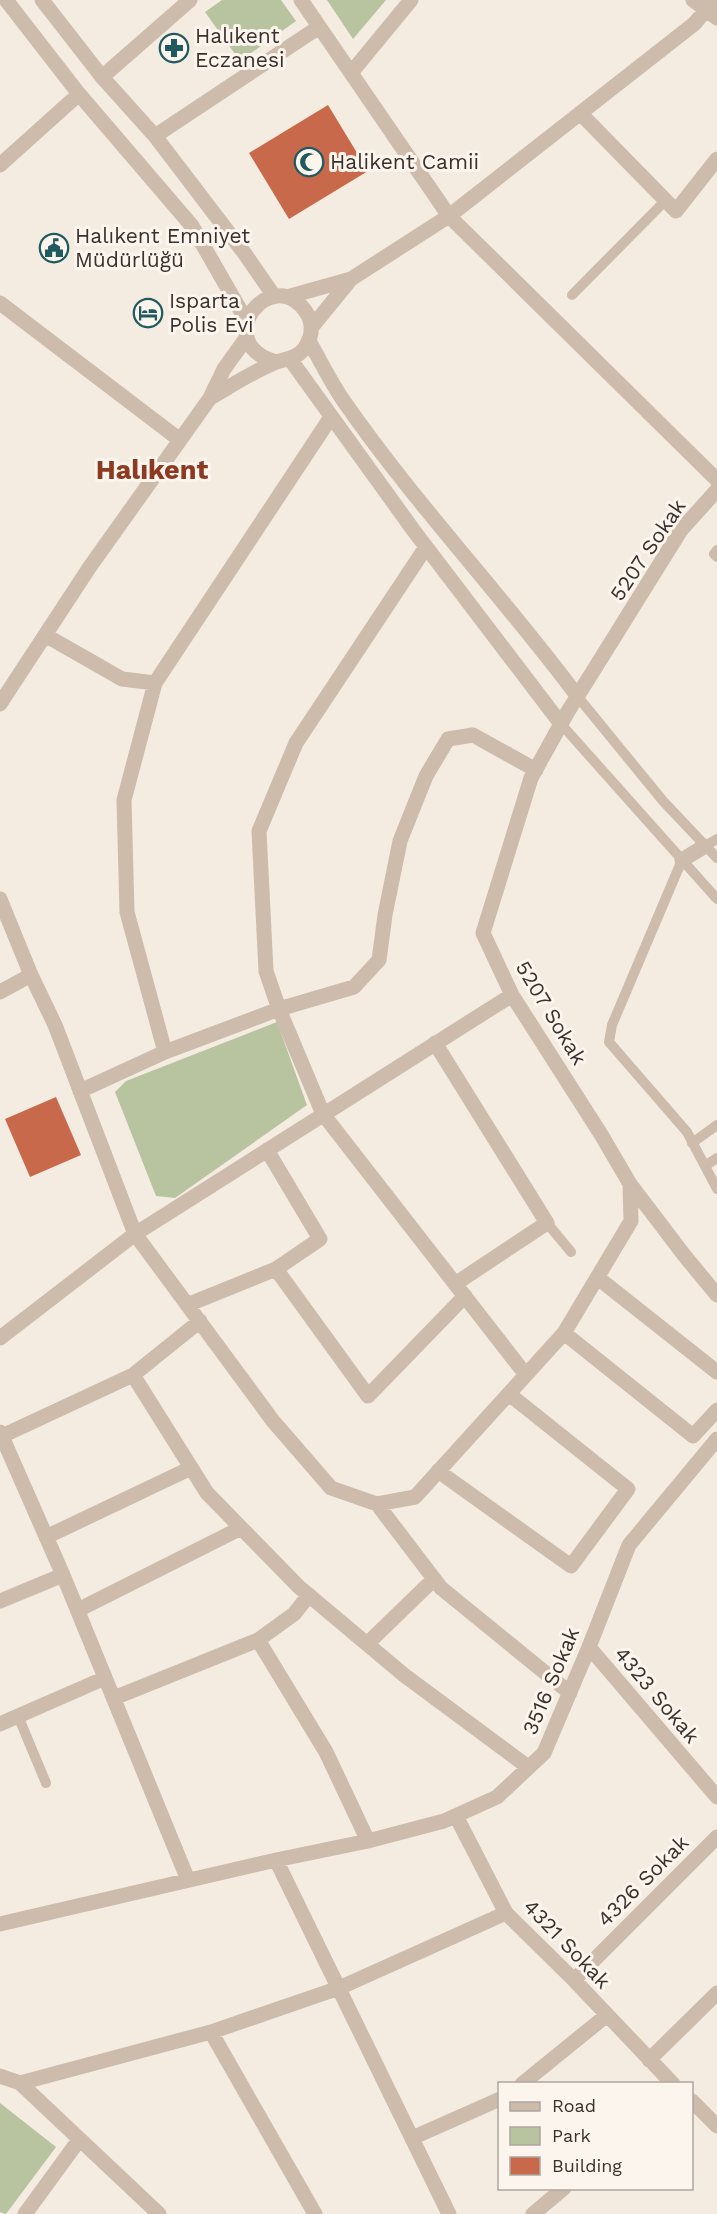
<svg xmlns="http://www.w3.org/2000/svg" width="717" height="2214" viewBox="0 0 717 2214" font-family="'Work Sans',sans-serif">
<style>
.green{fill:#b8c4a0}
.building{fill:#c8694b}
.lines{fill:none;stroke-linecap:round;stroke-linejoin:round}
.lane{stroke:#cdbbac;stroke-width:10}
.street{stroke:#cdbbac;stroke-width:15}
.labels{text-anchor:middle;stroke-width:6;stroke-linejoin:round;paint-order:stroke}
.poi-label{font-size:21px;fill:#3b302b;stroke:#fbf5ee;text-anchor:start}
.street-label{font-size:21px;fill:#3b302b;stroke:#fbf5ee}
.district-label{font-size:27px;font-weight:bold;fill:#8c3b22;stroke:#fbf5ee}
</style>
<rect width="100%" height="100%" fill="#f4ebe1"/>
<!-- green -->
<path class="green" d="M222,0H281L296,21L240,61L205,12Z
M327,0H386L353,39Z
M277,1022L307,1105L175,1198L156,1196L115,1092L126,1081Z
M0,2103L56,2147L6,2214L0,2212Z"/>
<!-- building -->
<path class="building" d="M328,105L368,171L289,219L249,153Z
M56,1097L81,1155L30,1177L5,1119Z"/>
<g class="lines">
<!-- lane -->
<path class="lane" d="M572,295L666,200
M717,550L714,554L717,557
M578,697L663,801L717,858
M561,724L717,899
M705,846L717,839
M682,860L612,1025L609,1042L687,1132L717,1189
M692,1143L717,1125
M705,1166L717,1158
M547,1223L571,1252
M18,1716L46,1783"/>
<!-- street -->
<path class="street" d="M6,0L79,94L192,226L246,320
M42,0L102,77L155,136L245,254L274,296
M301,0L449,216L717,480
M693,0L717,18
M351,73L411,0
M102,77L190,0
M580,113L676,211L717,159
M155,136L319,27
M0,165L79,94
M287,297L351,279L449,216L694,24L715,0
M0,303L180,440
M311,328L351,279
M309,341C320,360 330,381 343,400C415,504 503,596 578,697
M290,359L414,531L561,724
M210,398C231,386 252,372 274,363C283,359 292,360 300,353C303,351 306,346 308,342C313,333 312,320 306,312C272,262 208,342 276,362
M717,490L681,530L567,713L531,778L483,933L512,995L602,1136L630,1184L684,1255L717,1295
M426,547L296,743L259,831L266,971L279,1009L323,1114L526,1375
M45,635L122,679L155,683
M0,704L89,568L210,398L224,369L247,337
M682,860L705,846
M0,899L31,975L55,1025L135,1234L273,1421L331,1488L377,1504L415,1497L564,1333L631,1221L630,1184
M0,992L31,975
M435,1043L547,1223L455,1284
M165,1052L127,912L124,800L155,683L331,417
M80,1091L165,1052L279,1009L354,987L379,960L385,915L400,841L426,776L448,739L473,735L536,770
M276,1269L368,1396L465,1296
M598,1278L717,1372
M187,1305L276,1269L320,1239L267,1150
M564,1333L693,1436L717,1410
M0,1338L135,1234L512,995
M133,1375L207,1493L299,1587L404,1675L528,1767
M0,1432L63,1575L188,1880
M2,1436L133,1375L200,1321
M438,1471L571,1566L628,1489L509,1394
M377,1504L441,1588L570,1693
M46,1537L191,1468
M0,1601L63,1575
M78,1610L241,1528
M258,1640L326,1752L368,1841
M367,1644L434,1579
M589,1647L717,1797
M114,1698L258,1640L294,1614L309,1595
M0,1724L105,1678
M456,1816L506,1913L574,1980L673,2084
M276,1860L368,1841L444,1821L497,1797L544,1753L589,1647L629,1545L717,1439
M0,1924L276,1860L449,2214
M574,1980L717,1837
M211,2032L315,2214
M649,2060L717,1993
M0,2076L20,2083L159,2214
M20,2083L211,2032L339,1988L506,1913
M522,2084L607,2015
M692,2101L717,2126
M412,2138L500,2099
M25,2214L79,2140
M533,2214L564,2188"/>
</g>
<!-- icons -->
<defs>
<g id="pharmacy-ring" transform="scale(1.5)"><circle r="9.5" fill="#fbf5ee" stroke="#1f5a5e" stroke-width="1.5"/><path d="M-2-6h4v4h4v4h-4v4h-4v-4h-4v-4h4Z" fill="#1f5a5e"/></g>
<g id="mosque-ring" transform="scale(1.5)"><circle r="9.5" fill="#fbf5ee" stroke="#1f5a5e" stroke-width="1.5"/><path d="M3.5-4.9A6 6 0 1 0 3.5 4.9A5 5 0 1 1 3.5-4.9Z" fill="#1f5a5e"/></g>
<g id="civic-ring" transform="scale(1.5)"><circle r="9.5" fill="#fbf5ee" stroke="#1f5a5e" stroke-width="1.5"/><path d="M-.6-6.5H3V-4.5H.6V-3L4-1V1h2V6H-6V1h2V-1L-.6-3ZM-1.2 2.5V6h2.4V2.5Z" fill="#1f5a5e"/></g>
<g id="hotel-ring" transform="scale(1.5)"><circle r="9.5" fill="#fbf5ee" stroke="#1f5a5e" stroke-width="1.5"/><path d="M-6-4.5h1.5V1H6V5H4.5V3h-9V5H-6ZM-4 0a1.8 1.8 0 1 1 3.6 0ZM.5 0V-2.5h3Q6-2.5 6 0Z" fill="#1f5a5e"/></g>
</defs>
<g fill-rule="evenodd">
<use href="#pharmacy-ring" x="174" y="48"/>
<use href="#mosque-ring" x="309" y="162"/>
<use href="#civic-ring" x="54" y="248"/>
<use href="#hotel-ring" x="148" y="313"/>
</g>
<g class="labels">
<!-- poi labels -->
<g class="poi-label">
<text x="195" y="43">Halıkent<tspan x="195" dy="24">Eczanesi</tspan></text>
<text x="330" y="169">Halikent Camii</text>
<text x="75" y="243">Halıkent Emniyet<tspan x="75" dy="24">Müdürlüğü</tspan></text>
<text x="169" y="308">Isparta<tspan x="169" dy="24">Polis Evi</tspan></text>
</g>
<!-- street labels -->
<g class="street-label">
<text transform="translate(648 550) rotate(-56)" y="7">5207 Sokak</text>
<text transform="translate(551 1013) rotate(59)" y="7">5207 Sokak</text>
<text transform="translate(551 1681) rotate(-67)" y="7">3516 Sokak</text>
<text transform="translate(657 1695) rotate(50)" y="7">4323 Sokak</text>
<text transform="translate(643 1881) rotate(-45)" y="7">4326 Sokak</text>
<text transform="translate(567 1944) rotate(46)" y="7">4321 Sokak</text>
</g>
<!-- district labels -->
<g class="district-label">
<text x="152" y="479">Halıkent</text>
</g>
</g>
<!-- legend -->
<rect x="498" y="2082" width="195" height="108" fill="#fbf5ee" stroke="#aea6a0" stroke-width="1.5"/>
<rect x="510" y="2102" width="30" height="9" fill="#cdbbac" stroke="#aea6a0" stroke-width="1.5"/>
<text x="552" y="2112" font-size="18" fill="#3b302b">Road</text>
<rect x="510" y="2127" width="30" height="18" fill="#b8c4a0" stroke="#aea6a0" stroke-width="1.5"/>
<text x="552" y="2142" font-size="18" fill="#3b302b">Park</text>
<rect x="510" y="2157" width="30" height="18" fill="#c8694b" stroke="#aea6a0" stroke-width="1.5"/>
<text x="552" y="2172" font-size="18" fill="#3b302b">Building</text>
</svg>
